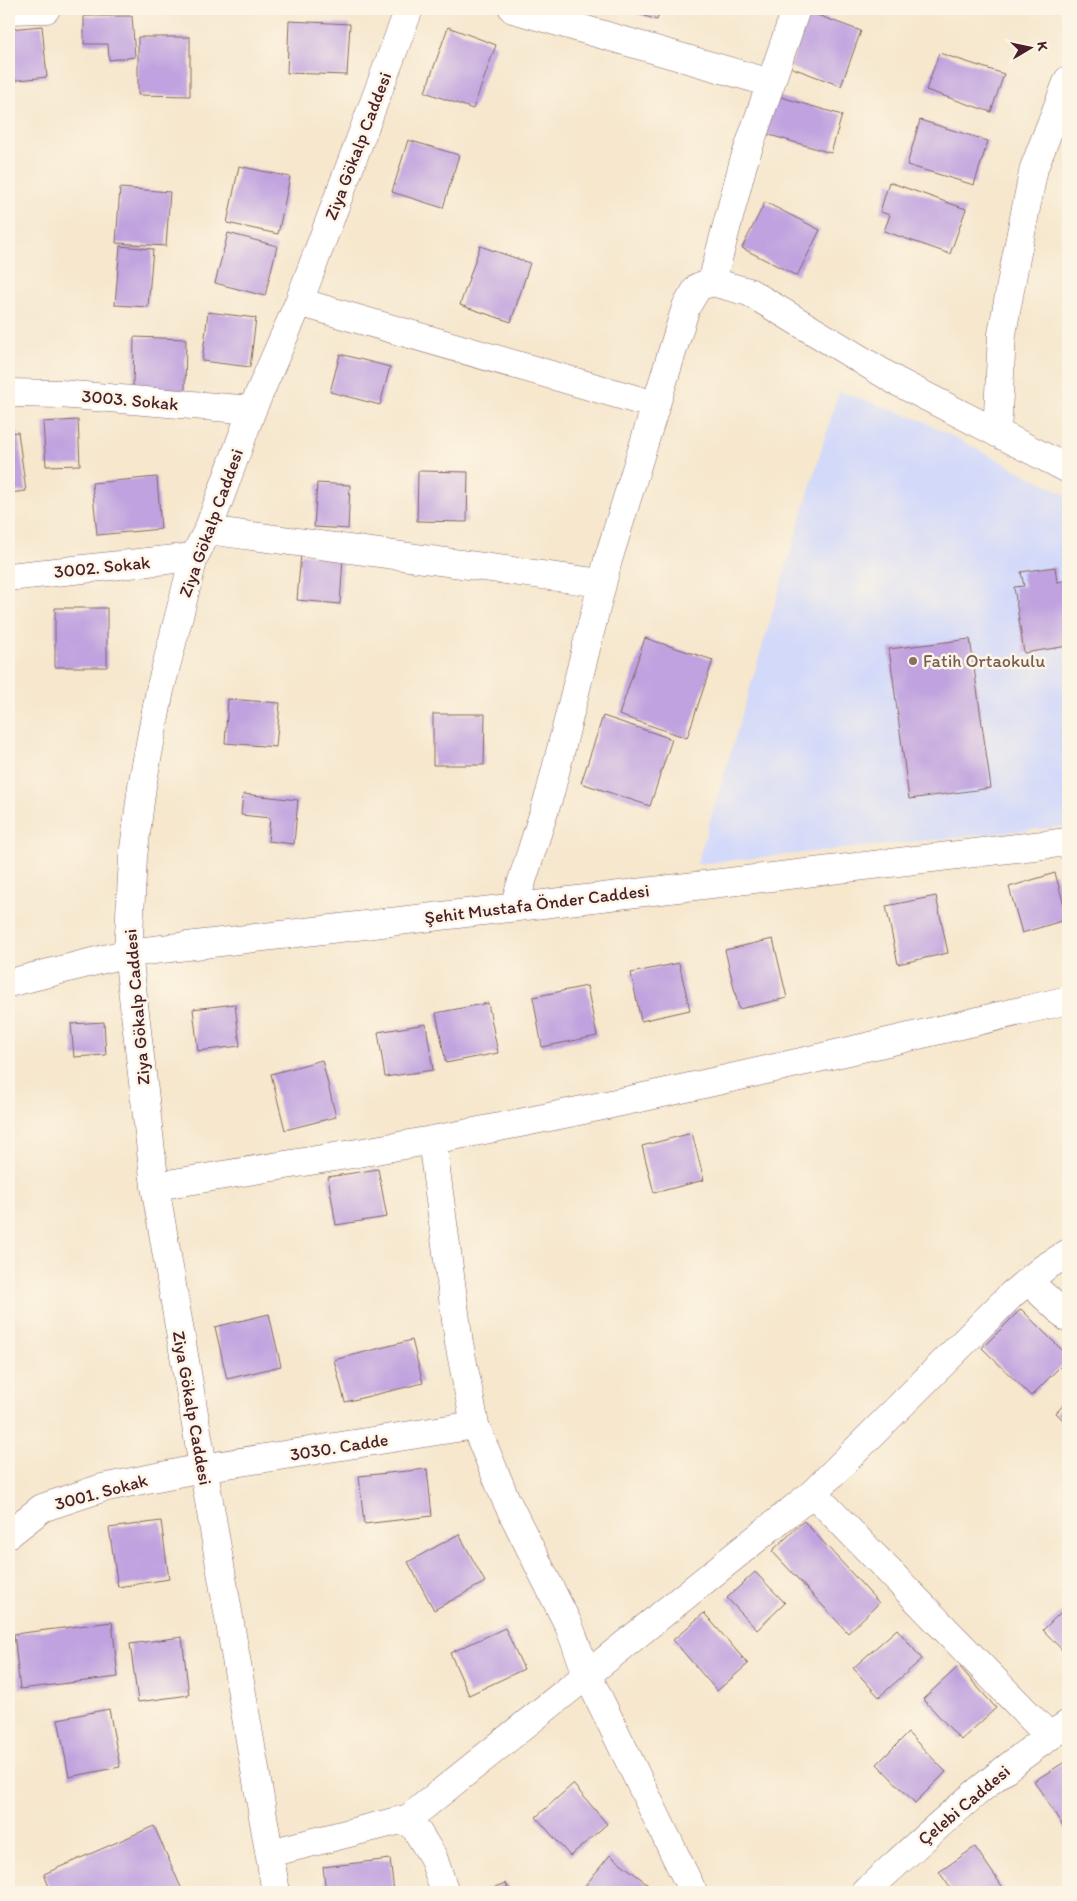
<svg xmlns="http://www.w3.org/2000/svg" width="1077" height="1901" viewBox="0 0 1077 1901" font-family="Itim,sans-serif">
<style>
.built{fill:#d3d9f9}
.building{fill:#bfa2df}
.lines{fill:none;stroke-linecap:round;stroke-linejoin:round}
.minor-casing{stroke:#866564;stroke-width:29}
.minor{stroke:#fff;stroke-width:28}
.education-dot{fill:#8d6e63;stroke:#fcf5e5;stroke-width:2}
.labels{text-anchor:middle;stroke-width:5;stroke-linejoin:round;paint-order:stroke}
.street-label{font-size:18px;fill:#4a1f2b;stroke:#fcf5e5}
.education-label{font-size:18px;fill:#785e54;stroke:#fcf5e5;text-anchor:start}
</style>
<rect width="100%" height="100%" fill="#fcf5e5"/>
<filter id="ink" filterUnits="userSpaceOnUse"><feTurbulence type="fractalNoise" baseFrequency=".02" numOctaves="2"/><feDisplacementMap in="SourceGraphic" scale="10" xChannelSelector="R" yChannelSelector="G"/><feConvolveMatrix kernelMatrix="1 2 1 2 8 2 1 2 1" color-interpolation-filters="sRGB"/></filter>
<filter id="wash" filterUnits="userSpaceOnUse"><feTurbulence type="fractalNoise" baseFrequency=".0096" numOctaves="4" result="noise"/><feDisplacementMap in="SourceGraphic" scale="20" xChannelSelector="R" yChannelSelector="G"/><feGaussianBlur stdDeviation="1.12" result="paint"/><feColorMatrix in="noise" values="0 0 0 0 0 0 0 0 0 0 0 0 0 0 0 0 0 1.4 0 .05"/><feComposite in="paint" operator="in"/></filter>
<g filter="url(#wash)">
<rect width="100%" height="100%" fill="#f6e7cd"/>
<!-- built -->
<path class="built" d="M839,391L921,420L1068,496V826L697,864Z"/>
<g id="blocks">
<!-- building -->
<path class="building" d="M623,9H660L657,20Z
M809,12L861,31L841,86L790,67Z
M84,16H132L135,57L109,60L108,44H84Z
M289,21L350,24L347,75L287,73Z
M42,26L47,77L9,81V29Z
M448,27L496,45L473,109L425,92Z
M138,37H190V96L138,95Z
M939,53L1004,74L991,112L926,90Z
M774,95L842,115L831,153L763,133Z
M920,120L988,141L974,185L907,165Z
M408,140L459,155L443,208L392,192Z
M239,166L290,177L278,234L227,223Z
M889,182L966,209L950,254L884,231L890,215L880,212Z
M120,188L170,192L166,246L116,243Z
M765,202L820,230L797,276L742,248Z
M228,233L277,246L265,296L215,283Z
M120,246L153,249L148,307L115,305Z
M480,246L530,263L511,322L460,305Z
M208,312L256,318L250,367L202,361Z
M134,337L186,339L185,391L133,390Z
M340,354L390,367L380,405L330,392Z
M78,420L80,465L46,466L43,422Z
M18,432L26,491L9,493V433Z
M418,471L468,472L467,522L417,521Z
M157,477L161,529L97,535L92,483Z
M317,483L350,485L348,529L314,527Z
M301,554L343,558L340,604L297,600Z
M1055,567L1057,582L1068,580V646L1024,653L1014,587L1024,586L1021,572Z
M55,608H107V667H55Z
M645,638L713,660L687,738L619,715Z
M970,639L991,788L909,799L889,649Z
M228,699L280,703L276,747L225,743Z
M433,714H485L484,765H433Z
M603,716L672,739L650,806L581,783Z
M243,794L298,800L294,844L268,841L270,818L241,815Z
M1055,873L1068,919L1022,933L1009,887Z
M936,896L948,953L898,964L886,906Z
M773,939L787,998L739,1009L725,950Z
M679,963L690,1010L641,1021L631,973Z
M587,986L597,1036L542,1047L533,997Z
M488,1003L498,1053L446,1063L436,1013Z
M235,1004L240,1046L198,1051L193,1009Z
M104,1022L106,1055L74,1057L71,1024Z
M426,1024L433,1070L385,1077L378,1032Z
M322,1060L336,1117L285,1130L271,1074Z
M692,1133L704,1180L654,1193L642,1146Z
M378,1169L387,1217L336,1225L328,1177Z
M1021,1309L1068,1356V1359L1031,1396L982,1348Z
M269,1314L281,1366L227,1379L215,1327Z
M412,1340L423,1383L345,1402L334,1360Z
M1068,1400V1425L1056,1413Z
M427,1469L432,1516L364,1524L359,1476Z
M161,1521L169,1579L118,1587L109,1528Z
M804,1521L879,1603L848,1633L772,1551Z
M459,1534L485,1582L434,1610L408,1562Z
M755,1572L785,1603L757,1630L727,1598Z
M1068,1605V1656L1043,1630Z
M704,1613L748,1664L717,1691L673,1640Z
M112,1622L118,1677L20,1689L14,1634Z
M505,1628L524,1669L469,1695L450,1653Z
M897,1629L922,1659L879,1697L853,1668Z
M182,1637L189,1695L138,1702L130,1644Z
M959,1666L996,1708L961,1740L923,1699Z
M109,1709L120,1767L69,1777L58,1719Z
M908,1733L946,1772L915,1803L877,1764Z
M1068,1760V1829L1066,1831L1034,1781Z
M573,1784L607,1824L570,1856L536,1817Z
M154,1826L183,1892H51L44,1874Z
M975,1847L1006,1892H953L939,1872Z
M610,1855L648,1884L642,1892H580Z
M390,1859L394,1892H326L323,1867Z
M506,1883L510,1892H483Z"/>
</g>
</g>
<g filter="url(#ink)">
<use href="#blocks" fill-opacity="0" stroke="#866564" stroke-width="1"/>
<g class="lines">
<!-- minor casing -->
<g class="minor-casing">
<path id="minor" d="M513,9L771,83
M9,10L46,9
M712,282L743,164L796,9
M299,302L655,405
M9,393L60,394L252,410
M997,433L1002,334L1014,268L1034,168L1068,80
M208,530L602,583
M9,577L194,557
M514,906L550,793L608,560L686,307L698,287L712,282L749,292L896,381L1068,469
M9,983L128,953L1068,842
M432,1140L459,1343L475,1425L506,1500L569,1626L587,1674L693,1892
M155,1186C247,1171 340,1157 432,1140C646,1100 857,1049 1068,1000
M1028,1281L1068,1318
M813,1493L1049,1736
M9,1534L42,1508L102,1488L202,1468L475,1425
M409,1818L433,1857L445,1892
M270,1853L409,1818L813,1493L1012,1294L1044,1268L1068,1253
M276,1892L155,1186L128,953L133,857L142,786L160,690L194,557L208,530L252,410L299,302L409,9
M865,1892C930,1833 994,1772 1068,1724"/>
</g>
<!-- minor -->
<use href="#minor" class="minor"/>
</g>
</g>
<!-- markers -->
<circle class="education-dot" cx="913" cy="661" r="5"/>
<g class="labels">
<!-- street labels -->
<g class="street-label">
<text transform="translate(358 146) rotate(-69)" y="6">Ziya Gökalp Caddesi</text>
<text transform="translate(130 400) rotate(5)" y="6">3003. Sokak</text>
<text transform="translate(211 523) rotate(-70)" y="6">Ziya Gökalp Caddesi</text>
<text transform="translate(102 567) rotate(-6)" y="6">3002. Sokak</text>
<text transform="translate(537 904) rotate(-7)" y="6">Şehit Mustafa Önder Caddesi</text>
<text transform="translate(137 1007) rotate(-95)" y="6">Ziya Gökalp Caddesi</text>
<text transform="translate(192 1408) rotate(80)" y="6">Ziya Gökalp Caddesi</text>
<text transform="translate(339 1447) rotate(-9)" y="6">3030. Cadde</text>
<text transform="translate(101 1492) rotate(-15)" y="6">3001. Sokak</text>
<text transform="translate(964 1805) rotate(-40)" y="6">Çelebi Caddesi</text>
</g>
<!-- education labels -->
<g class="education-label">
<text x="923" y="667">Fatih Ortaokulu</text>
</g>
</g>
<!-- margin -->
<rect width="1077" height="1901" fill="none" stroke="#fcf5e5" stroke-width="30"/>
<!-- north arrow -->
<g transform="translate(1030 48) rotate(81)" stroke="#fcf5e5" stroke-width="4" paint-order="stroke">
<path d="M0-4L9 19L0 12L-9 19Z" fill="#4a1f2b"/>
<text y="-8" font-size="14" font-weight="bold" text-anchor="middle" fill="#4a1f2b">K</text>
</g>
</svg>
